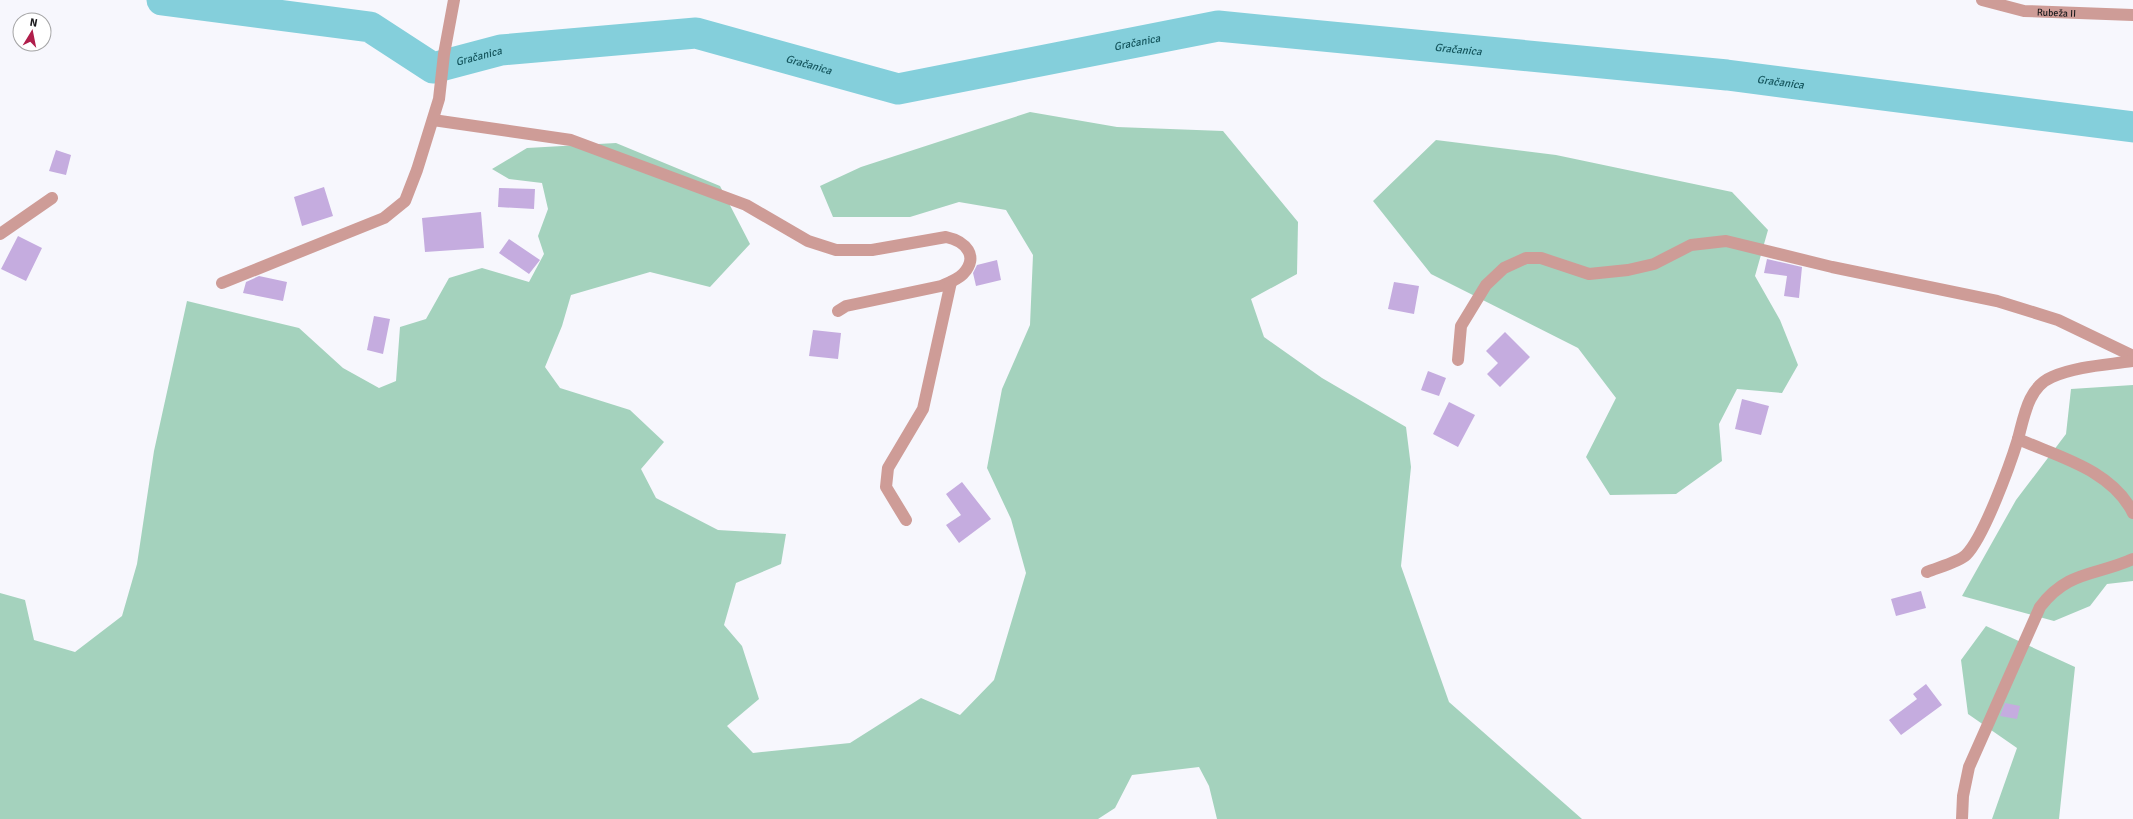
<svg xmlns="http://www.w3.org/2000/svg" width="2133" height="819" viewBox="0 0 2133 819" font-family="Signika,sans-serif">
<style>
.green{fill:#a4d2bd}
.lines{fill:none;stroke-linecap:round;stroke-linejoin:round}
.river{stroke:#84cfdb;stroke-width:31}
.building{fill:#c5acdf}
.street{stroke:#ce9c97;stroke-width:12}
.labels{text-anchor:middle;stroke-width:4;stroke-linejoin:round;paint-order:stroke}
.street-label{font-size:10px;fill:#1b1b1d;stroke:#fff}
.water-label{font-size:11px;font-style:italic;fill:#15565e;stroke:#fff}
</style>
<rect width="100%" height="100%" fill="#f7f7fd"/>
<!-- green -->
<path class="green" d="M1030,112L1117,127L1223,131L1298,222L1297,274L1251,299L1264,337L1322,378L1406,427L1411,467L1401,566L1449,702L1582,819H1217L1209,786L1199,767L1132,775L1115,808L1098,819H0V593L25,600L34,640L75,652L122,616L137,564L154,451L187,301L299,328L343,368L379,388L396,381L400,327L426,319L449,278L482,268L529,282L544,254L538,236L548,209L542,183L509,179L492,169L527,148L616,143L720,186L750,244L710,287L650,272L571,295L562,326L545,367L560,388L630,410L664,442L641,469L656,498L718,530L786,534L781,564L736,583L724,625L742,646L759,699L727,726L753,753L850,743L921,698L960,715L994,680L1026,573L1011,519L987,468L1002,389L1030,325L1033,255L1006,210L959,202L910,217H833L820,186L861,167Z
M1436,140L1556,155L1732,192L1768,230L1755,276L1780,320L1798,365L1782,393L1737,389L1719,424L1722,461L1676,494L1610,495L1586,457L1616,398L1578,348L1431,274L1373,201Z
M2133,385V581L2107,584L2090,606L2054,621L1962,596L2016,500L2066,434L2071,389Z
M1986,626L2075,667L2059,819H1992L2017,748L1968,714L1961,660Z"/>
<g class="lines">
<!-- river -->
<path class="river" id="s1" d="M162,0L370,27L433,68L501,50L696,33L898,89L1218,26L1727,75L2133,127"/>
</g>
<!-- building -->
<path class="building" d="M56,150L71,155L66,175L49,171Z
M324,187L333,216L302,226L294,197Z
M499,188L535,189L534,209L498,207Z
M481,212L484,248L425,252L422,218Z
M18,236L42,248L26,281L1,269Z
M509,239L540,260L529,274L499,253Z
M1767,259L1802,267L1799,298L1784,296L1787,276L1764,273Z
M997,260L1001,280L976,286L973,273L977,265Z
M259,276L287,282L283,301L243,293L246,282Z
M1394,282L1419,286L1414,314L1388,309Z
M374,316L390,319L383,354L367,350Z
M813,330L841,333L838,359L809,356Z
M1505,332L1530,357L1500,387L1487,374L1498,363L1486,351Z
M1428,371L1446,378L1439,396L1421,390Z
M1742,399L1769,406L1761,435L1735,429Z
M1449,402L1475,415L1458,447L1433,434Z
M962,482L991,519L959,543L946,525L961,515L946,494Z
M1921,591L1926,608L1896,616L1891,599Z
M1926,684L1942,705L1901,735L1889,720L1917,699L1913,694Z
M2005,703L2020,706L2017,719L2000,716Z"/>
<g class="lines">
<!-- street -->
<g class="street">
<path id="s2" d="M1982,0L2024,11L2133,15"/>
<path d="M433,120L571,140L746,205L808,241L836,250H872L946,237C965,241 980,256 963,274C957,280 948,283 941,286L846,306L838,311"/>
<path d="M0,234L52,198"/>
<path d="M222,283L384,218L405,201L417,170L439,99L444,54L454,0"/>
<path d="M1458,360L1461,326L1486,285L1504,268L1526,258H1541L1589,274L1628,270L1654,264L1691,245L1726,241L1832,267L1997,301L2058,320L2133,356"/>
<path d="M2018,439C2059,457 2112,470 2133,513"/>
<path d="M906,520L886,487L888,468L923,409L951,282"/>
<path d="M1927,572C1936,568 1959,562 1966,555C1984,537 2010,465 2018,439C2024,417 2028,387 2052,377C2077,366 2107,365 2133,361"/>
<path d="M1962,819L1963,796L1969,767L2040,607C2068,570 2096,576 2133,559"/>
</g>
</g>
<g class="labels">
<!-- street labels -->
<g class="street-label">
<text dy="4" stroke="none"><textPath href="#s2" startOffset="76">Rubeža II</textPath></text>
</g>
<!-- water labels -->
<g class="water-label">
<text dy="4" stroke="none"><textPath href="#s1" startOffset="1004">Gračanica</textPath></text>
<text dy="4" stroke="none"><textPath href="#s1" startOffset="1328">Gračanica</textPath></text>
<text dy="4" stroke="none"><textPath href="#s1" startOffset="332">Gračanica</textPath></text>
<text dy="4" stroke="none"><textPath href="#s1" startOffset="668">Gračanica</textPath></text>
<text dy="4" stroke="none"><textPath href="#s1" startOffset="1652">Gračanica</textPath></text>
</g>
</g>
<!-- north arrow -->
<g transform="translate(32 32) rotate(10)"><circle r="19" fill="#ffffff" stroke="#a4a4a5"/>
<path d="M0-3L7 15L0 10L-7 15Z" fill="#b01e4b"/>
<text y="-6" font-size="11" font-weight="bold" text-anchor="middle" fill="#1b1b1d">N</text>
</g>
</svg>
